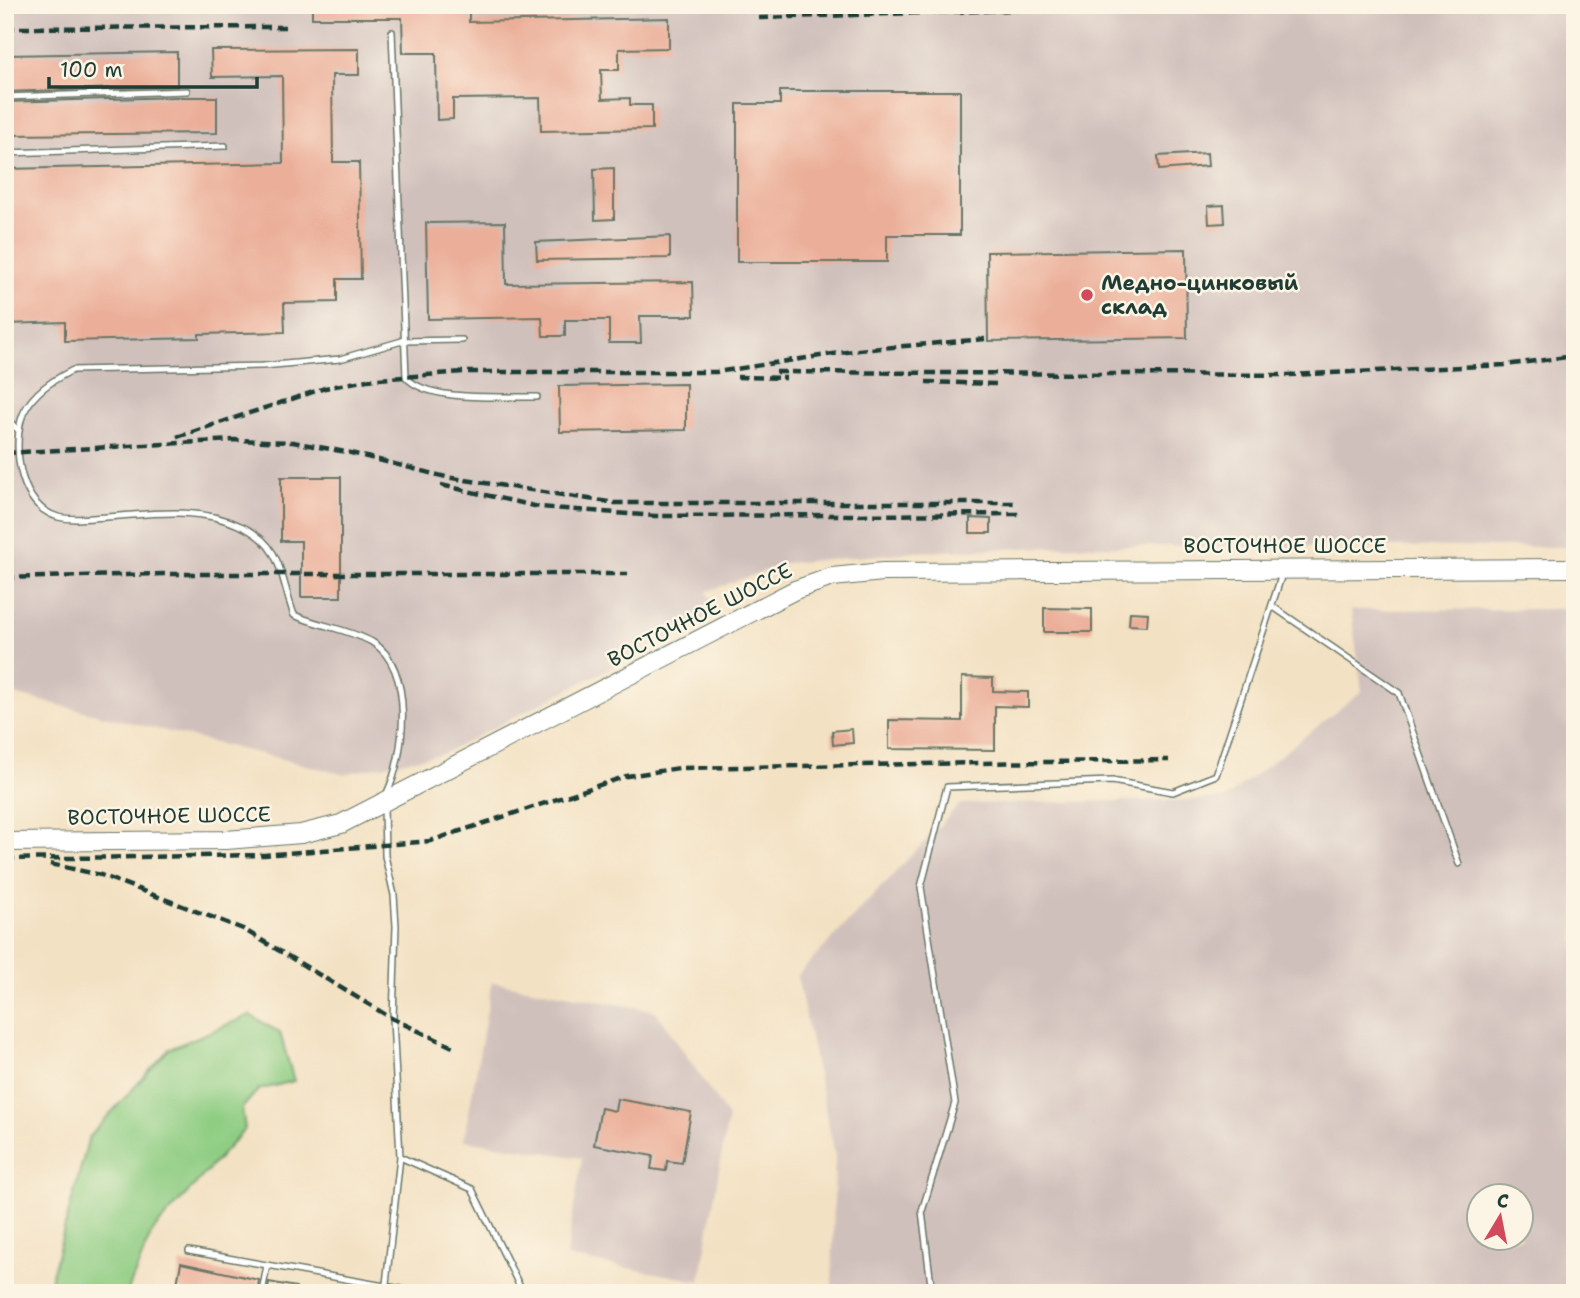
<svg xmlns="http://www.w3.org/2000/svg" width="1580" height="1298" viewBox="0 0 1580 1298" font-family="'Shantell Sans',sans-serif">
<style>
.industrial{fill:#d0c0bc;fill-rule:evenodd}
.green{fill:#8fcd83;stroke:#57855c;stroke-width:2}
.building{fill:#ebaf99}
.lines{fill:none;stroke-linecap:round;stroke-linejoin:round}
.lane-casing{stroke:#697666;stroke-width:8}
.primary-casing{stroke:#697666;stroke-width:20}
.lane{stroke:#fff;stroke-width:5}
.primary{stroke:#fff;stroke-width:18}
.rail{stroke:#1f3d34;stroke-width:4.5;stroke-dasharray:10 5;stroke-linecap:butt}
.poi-dot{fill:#d1495b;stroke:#fcf5e5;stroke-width:2.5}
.labels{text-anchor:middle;stroke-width:5;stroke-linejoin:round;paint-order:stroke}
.poi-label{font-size:21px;font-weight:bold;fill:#1f3d34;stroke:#fcf5e5;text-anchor:start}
.street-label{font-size:21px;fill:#1f3d34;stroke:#fcf5e5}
</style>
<rect width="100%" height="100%" fill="#fcf5e5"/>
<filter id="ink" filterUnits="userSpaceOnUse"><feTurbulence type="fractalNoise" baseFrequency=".0143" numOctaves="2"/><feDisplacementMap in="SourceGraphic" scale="14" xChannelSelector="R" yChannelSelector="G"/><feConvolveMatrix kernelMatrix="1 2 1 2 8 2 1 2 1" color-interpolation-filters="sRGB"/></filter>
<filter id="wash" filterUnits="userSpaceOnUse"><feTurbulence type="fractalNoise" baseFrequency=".00686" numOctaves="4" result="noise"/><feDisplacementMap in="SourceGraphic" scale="28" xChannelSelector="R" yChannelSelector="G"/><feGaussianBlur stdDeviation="1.57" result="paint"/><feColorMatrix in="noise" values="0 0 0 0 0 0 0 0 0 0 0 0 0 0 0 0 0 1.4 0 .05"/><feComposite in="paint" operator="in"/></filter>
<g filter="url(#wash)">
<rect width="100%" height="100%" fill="#f3e1c3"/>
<!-- industrial -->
<path class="industrial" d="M5,5H1575V547L1079,546L913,552L786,563L706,592L719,612L445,753L343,774L5,692Z
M1575,609V1293H934L931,1289L912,1293H837L832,1288L835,1155L797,976L960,804L1225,799L1362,691L1351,610ZM1478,1196H1520V1238H1478Z
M492,982L656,1011L728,1117L700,1281L566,1257L582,1158L464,1140Z"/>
<!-- green -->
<path class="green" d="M250,1015L280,1033L294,1081L258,1090L242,1108L245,1129L152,1232L127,1293H47L89,1137L169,1049Z"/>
<g id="blocks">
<!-- building -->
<path class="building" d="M312,5H469V22L669,18V48L619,49V70H601L602,99L630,98V105H652V129L541,131L540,98L453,99V119L437,120L436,53H403L402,18H312Z
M359,49V75H332L333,162H359L361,279H337V302L284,303L285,332L199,334V338L65,341V322L7,324L5,169L283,163L282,76L212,77L211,50Z
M177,52V86L5,92V55Z
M780,91H960V235H887V262H737V104H780Z
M178,97H217V133L5,135V102Z
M1207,153L1208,166L1159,170L1158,156Z
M614,168V219L595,220L594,169Z
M1224,205L1225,223L1209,224L1208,206Z
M505,222L506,284L693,282L694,316H640L641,343H609V320H565V336H543L542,317L428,319L426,223Z
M670,236V258L537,260L536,242Z
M1186,249L1187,338L988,341L987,252Z
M686,384V430L560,432L559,386Z
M281,477H341V597H301V541H281Z
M970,518L991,519V533H970Z
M1044,608L1092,609V632H1044Z
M1130,612L1148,613L1147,626L1129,625Z
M962,677L993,678V691L1028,692V707L995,706V750L889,749V720L962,721Z
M852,729L853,743L833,745L832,731Z
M617,1099L691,1112L682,1163L667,1161L666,1171L651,1169L653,1156L594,1145L601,1108L615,1111Z
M181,1263L259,1280L257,1293H193L176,1289Z
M269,1282L296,1287L295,1293H267Z"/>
</g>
</g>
<g filter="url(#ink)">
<use href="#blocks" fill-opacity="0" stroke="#697666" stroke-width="2"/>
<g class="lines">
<!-- lane casing -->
<g class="lane-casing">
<path id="lane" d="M392,32L406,377C428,403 503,396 537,397
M5,97L187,91
M5,153L225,146
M5,417L19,431
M1272,606L1399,693L1459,864
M387,793C405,755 415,667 372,642C348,629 319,626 294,615C280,578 284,547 243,527C200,506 151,514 106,517C90,518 73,521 58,517C20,506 13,452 21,420C28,396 52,380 73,370L263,366L340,359L402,341L462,340
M384,806L385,856L394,895L396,926L393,1019L400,1157L385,1293
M400,1157L472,1189L523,1293
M189,1251L401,1289
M262,1293L267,1265
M932,1293L922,1211L955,1103L921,887L947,787L1112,781L1173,792L1216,775L1282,574"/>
</g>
<!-- primary casing -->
<g class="primary-casing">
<path id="primary" d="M5,842L226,840L301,834L341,824L795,590L832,577L883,572L1575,568"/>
</g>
<!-- lane -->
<use href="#lane" class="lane"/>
<!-- primary -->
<use href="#primary" class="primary"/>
<!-- rail -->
<path class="rail" d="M759,18L1170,5
M5,28L290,27
M776,372L1288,375L1505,365L1575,356
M737,377L786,378
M926,382L997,384
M177,437L325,388L367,380L463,372H716L859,350L985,339
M5,453L234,440L293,442L351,453L446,477L615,503H1017
M441,485L539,507L655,516L1019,514
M5,578L164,574H628
M5,859L264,855L430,841L627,776L679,768L1169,760
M50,864L101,875L243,929L393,1019L457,1049"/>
</g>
</g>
<!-- markers -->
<circle class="poi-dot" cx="1087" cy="295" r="7"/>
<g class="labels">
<!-- poi labels -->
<g class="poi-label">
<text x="1101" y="290">Медно-цинковый<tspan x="1101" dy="24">склад</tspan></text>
</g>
<!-- street labels -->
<g class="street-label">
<text x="1285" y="553">ВОСТОЧНОЕ ШОССЕ</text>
<text transform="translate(700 615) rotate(-27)" y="7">ВОСТОЧНОЕ ШОССЕ</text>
<text transform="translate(169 816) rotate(-1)" y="7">ВОСТОЧНОЕ ШОССЕ</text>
</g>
</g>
<!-- margin -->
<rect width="1580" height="1298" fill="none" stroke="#fcf5e5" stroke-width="28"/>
<!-- north arrow -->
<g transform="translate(1500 1217) rotate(10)"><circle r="33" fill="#fcf5e5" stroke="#a4ab9e" stroke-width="2"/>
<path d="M0-5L12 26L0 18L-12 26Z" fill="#d1495b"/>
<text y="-10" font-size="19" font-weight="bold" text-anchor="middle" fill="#1f3d34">С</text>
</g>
<!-- scale -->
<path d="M49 77v10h208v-10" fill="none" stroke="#1f3d34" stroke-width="3.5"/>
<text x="60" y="77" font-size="21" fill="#1f3d34" stroke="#fcf5e5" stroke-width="5" paint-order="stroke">100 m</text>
</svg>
